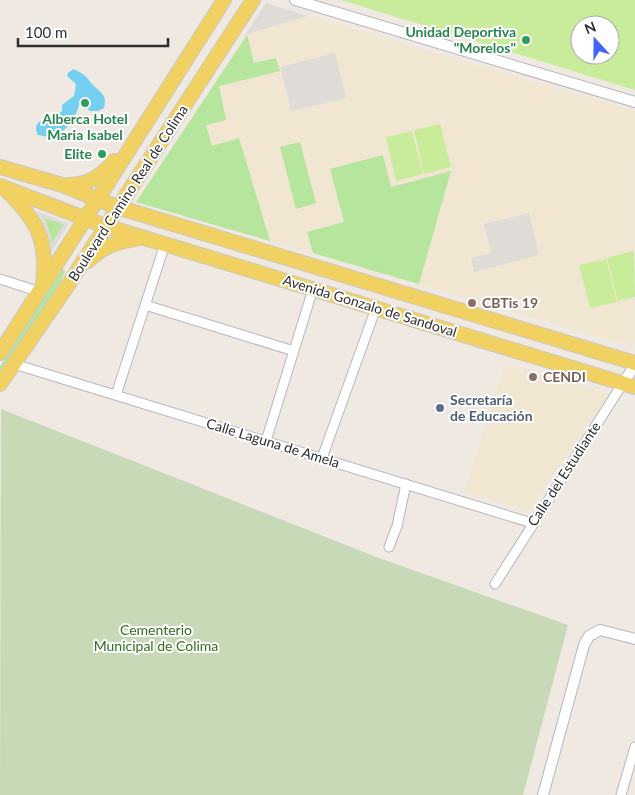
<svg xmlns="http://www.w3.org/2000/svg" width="635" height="795" viewBox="0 0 635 795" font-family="Lato,sans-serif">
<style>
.education{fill:#f0e6d1}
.green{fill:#b6e59e}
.cemetery{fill:#c8d9b8}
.pitch{fill:#c9ec9a;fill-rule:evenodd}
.plaza{fill:#dfdcd8;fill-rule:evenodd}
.water{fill:#75cff0}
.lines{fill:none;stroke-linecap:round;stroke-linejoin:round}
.minor-casing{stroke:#b4b7c1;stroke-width:11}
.tertiary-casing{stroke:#b4b7c1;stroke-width:12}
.primary-casing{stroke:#c9c9c9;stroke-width:16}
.minor{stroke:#fff;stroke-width:9}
.tertiary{stroke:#fff;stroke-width:10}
.primary{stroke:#f2d163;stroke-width:14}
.leisure-dot{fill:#2e9e5b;stroke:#fff;stroke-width:2}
.education-dot{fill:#8d6e63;stroke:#fff;stroke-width:2}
.service-dot{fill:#5c6f8a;stroke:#fff;stroke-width:2}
.labels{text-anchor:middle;stroke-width:4;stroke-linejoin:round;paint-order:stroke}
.leisure-label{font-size:14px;font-weight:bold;fill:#27864d;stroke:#fff;text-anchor:end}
.street-label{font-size:14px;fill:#2e2e2e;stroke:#fff}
.education-label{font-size:14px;font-weight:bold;fill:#785e54;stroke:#fff;text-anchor:start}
.service-label{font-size:14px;font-weight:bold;fill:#4e5e75;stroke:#fff;text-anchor:start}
.park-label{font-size:14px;fill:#2c6e1b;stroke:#fff}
</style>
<rect width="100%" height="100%" fill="#efe9e1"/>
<!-- education -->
<path class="education" d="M308,16L635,111L634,347L136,202L247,35Z
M505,365L609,394L529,511L464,492Z"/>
<!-- green -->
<path class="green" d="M247,35L254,63L276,58L280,71L219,86L226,120L206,125L212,146L239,138L270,241L136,202Z
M300,142L316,203L296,209L280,147Z
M383,155L391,187L451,171L419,284L313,253L307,232L344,222L330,169Z
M45,218L64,224L52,244Z
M62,269L65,271L61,281L0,378V366Z"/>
<!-- cemetery -->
<path class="cemetery" d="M1,409L379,558L568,625L523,795H0Z"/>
<!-- pitch -->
<path class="pitch" d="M341,0H635V90ZM580,25H610V55H580Z
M440,124L451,167L424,174L414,130Z
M412,131L423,174L396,181L386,137Z
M634,251L635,297L618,301L607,258Z
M606,259L617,302L590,308L579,265Z"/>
<!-- plaza -->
<path class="plaza" d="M266,3L308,16L245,35Z
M335,53L346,98L291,111L280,67Z
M36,211L69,223L50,255L43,221ZM45,218L64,224L52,243Z
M529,213L539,255L474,272L471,258L491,253L484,224Z"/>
<!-- water -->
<path class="water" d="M73,69C83,73 86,76 92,84C100,93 108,94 104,108L98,111H90L82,104L79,105C76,118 65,131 54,138L38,135C35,129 35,126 40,121H52L55,113L62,112V105L74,96L76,84L68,77L67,74Z"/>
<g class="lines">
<!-- minor casing -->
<g class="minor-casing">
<path id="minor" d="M0,279L40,292
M145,305L294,351
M14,364L532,523
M116,395L165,244
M266,441L313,289
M322,458L376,308
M389,547L397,526L406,484
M495,584L623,383
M621,795L635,747"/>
</g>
<!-- tertiary casing -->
<g class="tertiary-casing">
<path id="tertiary" d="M295,0L635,102
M623,383L635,365
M543,795L584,645L589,636L600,630L635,639"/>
</g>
<!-- primary casing -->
<g class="primary-casing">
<path id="primary" d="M0,167L62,185L117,207L635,363
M67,185C88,185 101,177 114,161
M0,186L105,226L635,387
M6,190C37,220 48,240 43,284
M88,261C104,245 118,242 140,238
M0,353L224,0
M0,384L66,288L253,0"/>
</g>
<!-- minor -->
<use href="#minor" class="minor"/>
<!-- tertiary -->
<use href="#tertiary" class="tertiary"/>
<!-- primary -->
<use href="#primary" class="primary"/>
</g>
<!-- markers -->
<g class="leisure-dot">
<circle cx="526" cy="40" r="5"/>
<circle cx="85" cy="103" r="5"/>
<circle cx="102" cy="154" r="5"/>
</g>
<g class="education-dot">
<circle cx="472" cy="303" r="5"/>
<circle cx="533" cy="377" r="5"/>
</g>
<circle class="service-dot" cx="440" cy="408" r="5"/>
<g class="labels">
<!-- leisure labels -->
<g class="leisure-label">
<text x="516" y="37">Unidad Deportiva<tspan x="516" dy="16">"Morelos"</tspan></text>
<text x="85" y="124" text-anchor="middle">Alberca Hotel<tspan x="85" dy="16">Maria Isabel</tspan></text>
<text x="92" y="159">Elite</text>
</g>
<!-- street labels -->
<g class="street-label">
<text transform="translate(128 193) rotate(-57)" y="5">Boulevard Camino Real de Colima</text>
<text transform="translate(370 306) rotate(17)" y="5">Avenida Gonzalo de Sandoval</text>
<text transform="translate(273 443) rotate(17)" y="5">Calle Laguna de Amela</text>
<text transform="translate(564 474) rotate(-57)" y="5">Calle del Estudiante</text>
</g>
<!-- education labels -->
<g class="education-label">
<text x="482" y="308">CBTis 19</text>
<text x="543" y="382">CENDI</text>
</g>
<!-- service labels -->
<g class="service-label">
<text x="450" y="405">Secretaría<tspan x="450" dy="16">de Educación</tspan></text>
</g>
<!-- park labels -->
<g class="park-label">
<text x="156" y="635">Cementerio<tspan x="156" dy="16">Municipal de Colima</tspan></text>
</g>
</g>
<!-- north arrow -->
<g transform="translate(595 40) rotate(339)"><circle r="24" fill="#ffffff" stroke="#ababab"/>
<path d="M0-4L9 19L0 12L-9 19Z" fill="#4264fb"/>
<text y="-8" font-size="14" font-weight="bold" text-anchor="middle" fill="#2e2e2e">N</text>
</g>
<!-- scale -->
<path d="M18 38v8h150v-8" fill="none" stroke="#2e2e2e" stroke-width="2.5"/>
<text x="25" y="38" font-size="15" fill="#2e2e2e" stroke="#ffffff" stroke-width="4" paint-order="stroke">100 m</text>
</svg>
